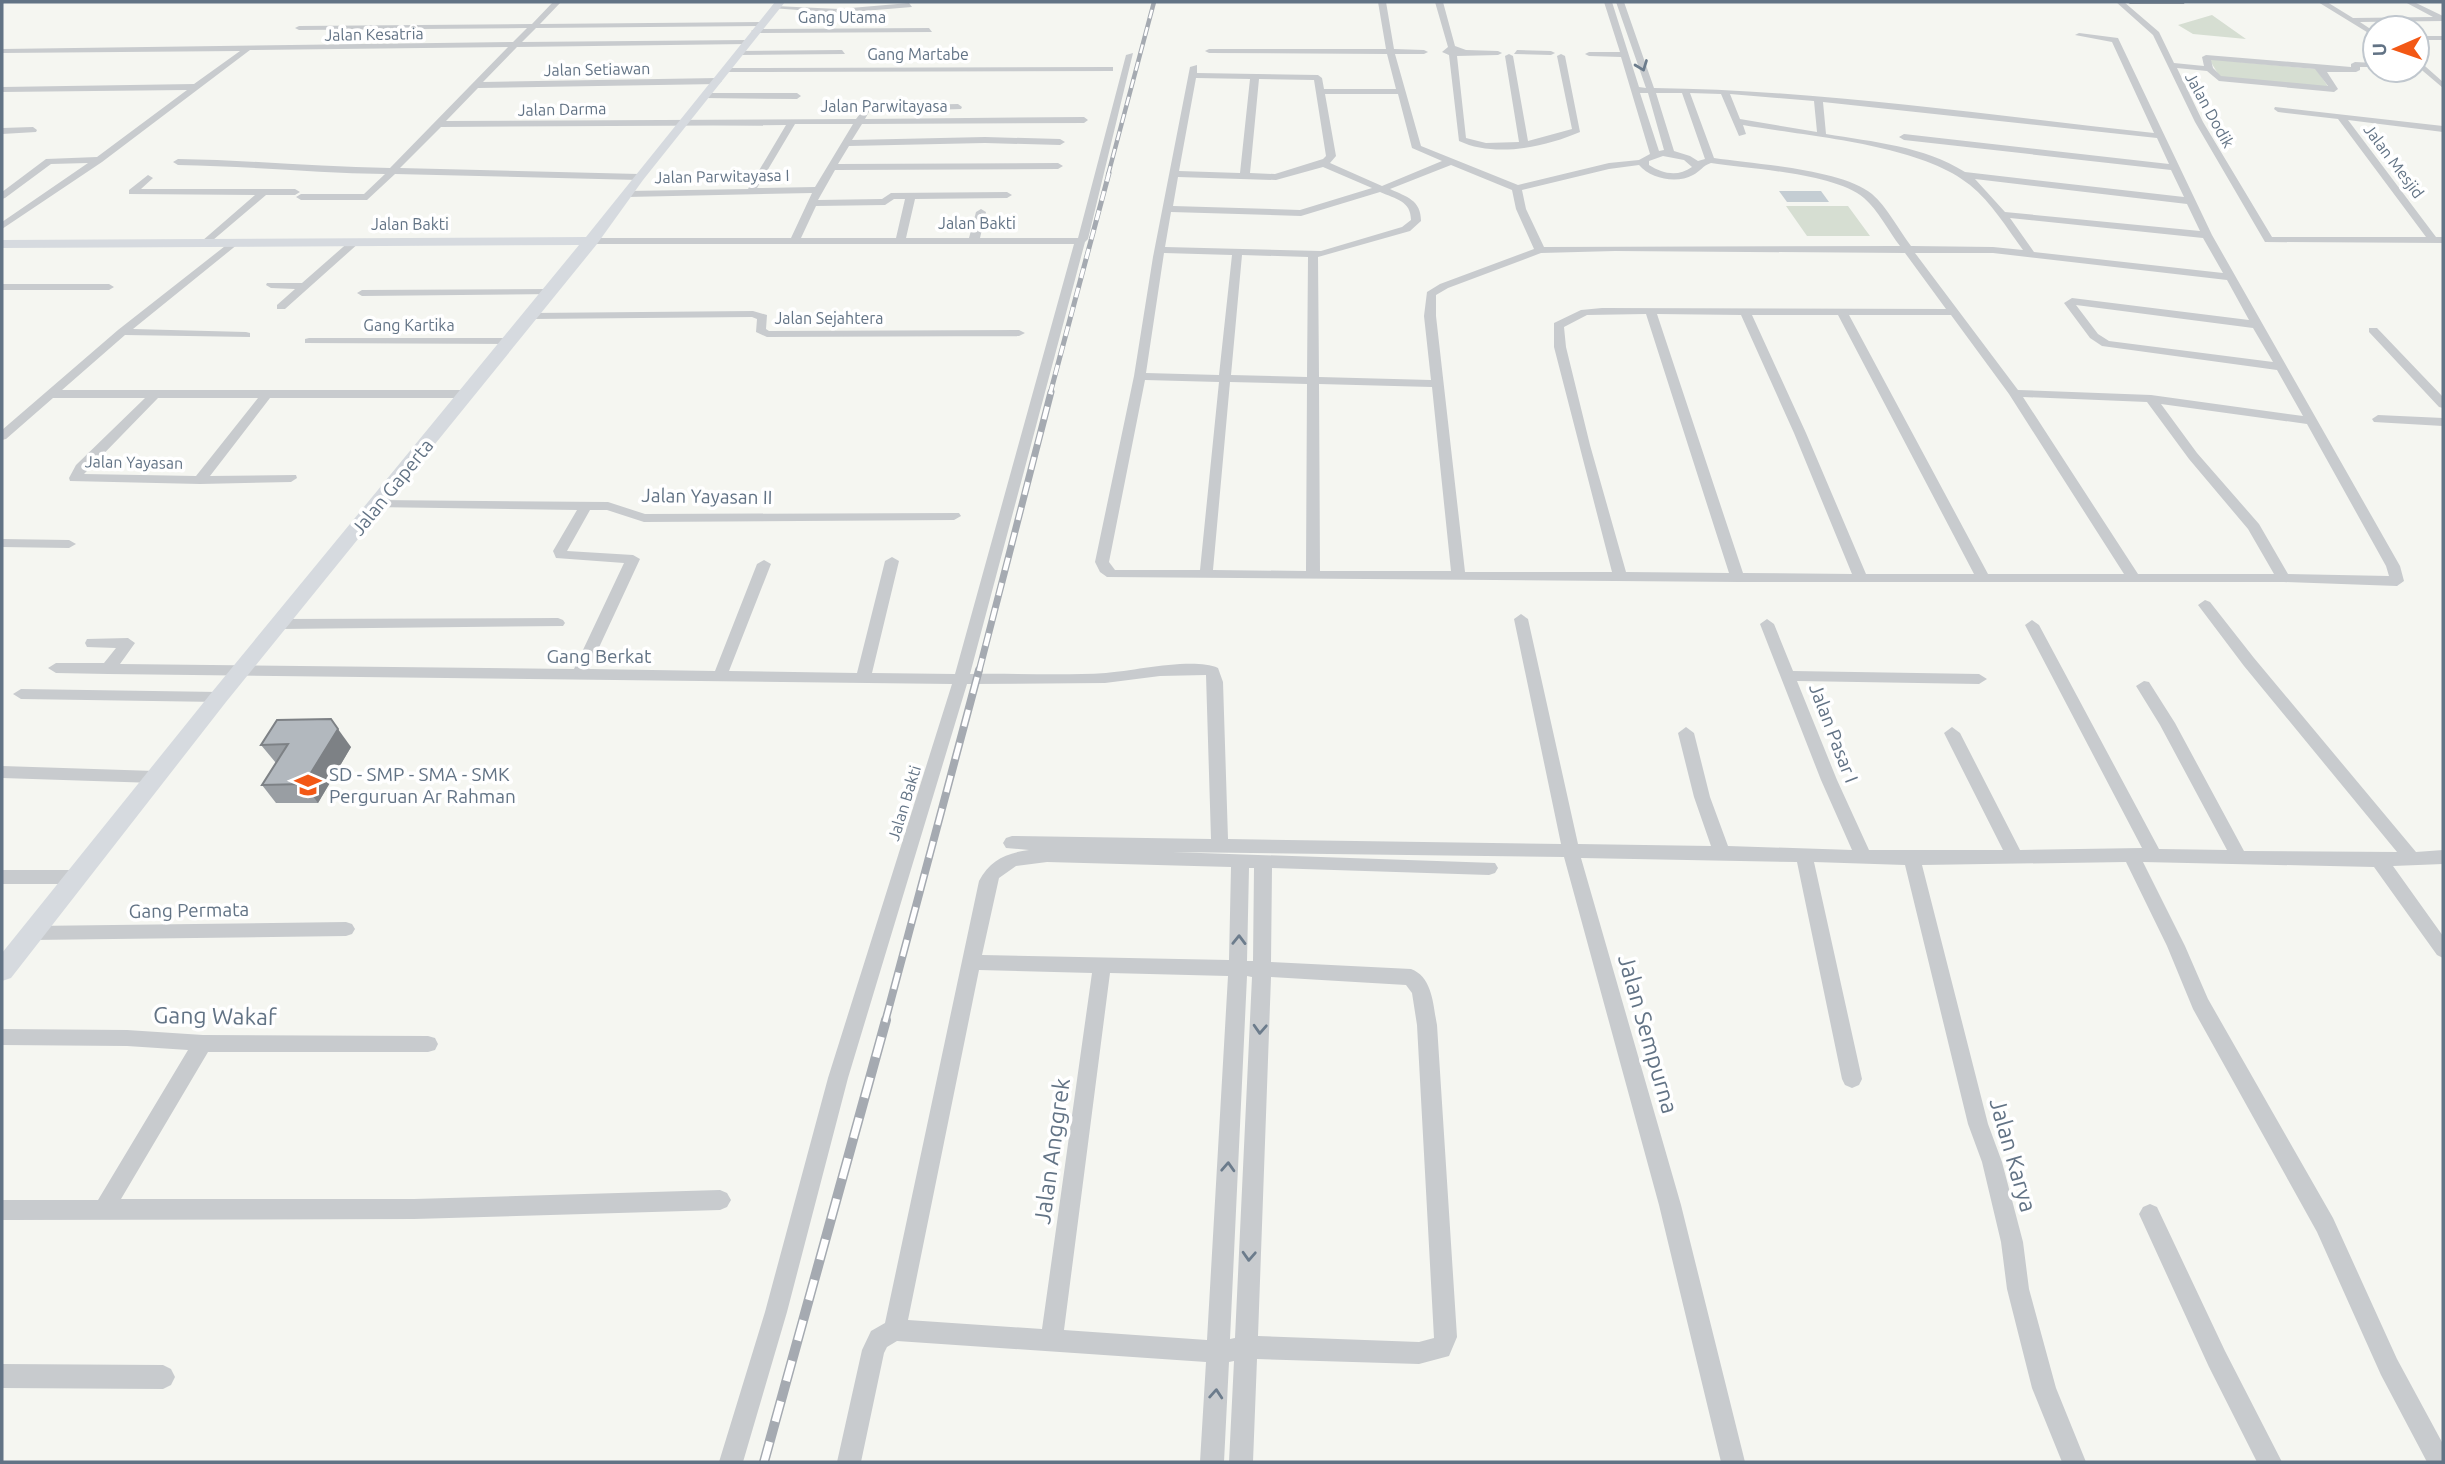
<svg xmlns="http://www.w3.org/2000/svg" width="2445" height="1464" viewBox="0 0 2445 1464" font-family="Ubuntu,sans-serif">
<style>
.green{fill:#d6ded2}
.water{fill:#c4cdd3}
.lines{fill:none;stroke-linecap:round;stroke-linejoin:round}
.street{fill:#c8cbce;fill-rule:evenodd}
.secondary{fill:#d6dadf;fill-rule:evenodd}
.rail-far4-casing{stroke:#a5aab1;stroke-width:4.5}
.rail-far3-casing{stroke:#a5aab1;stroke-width:5}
.rail-far2-casing{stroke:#a5aab1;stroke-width:7}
.rail-far1-casing{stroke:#a5aab1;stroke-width:8}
.rail-casing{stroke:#a5aab1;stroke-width:10}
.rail-far4{stroke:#fff;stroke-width:2.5;stroke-dasharray:9;stroke-linecap:butt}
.rail-far3{stroke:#fff;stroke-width:3.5;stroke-dasharray:10;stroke-linecap:butt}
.rail-far2{stroke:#fff;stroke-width:4.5;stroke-dasharray:13;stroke-linecap:butt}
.rail-far1{stroke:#fff;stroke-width:5;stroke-dasharray:17;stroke-linecap:butt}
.rail{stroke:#fff;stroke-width:7;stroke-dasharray:21;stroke-linecap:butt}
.wall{fill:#999ea3}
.shaded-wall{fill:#7d8185}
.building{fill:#b2b8be;stroke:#7d8185;stroke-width:2}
.oneway{stroke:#6c7c8c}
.labels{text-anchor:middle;stroke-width:7;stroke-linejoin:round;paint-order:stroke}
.far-street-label{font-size:16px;fill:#627385;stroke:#fff}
.street-label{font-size:19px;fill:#627385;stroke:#fff}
.poi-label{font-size:19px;fill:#627385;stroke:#fff;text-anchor:start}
.near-street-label{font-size:23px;fill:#627385;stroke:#fff}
</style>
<rect width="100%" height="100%" fill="#f5f6f1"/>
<!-- green -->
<path class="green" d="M2212,15L2246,39L2193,34L2178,25Z
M2209,59L2316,69L2329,88L2220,77Z
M1786,206H1848L1870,236H1807Z"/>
<!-- water -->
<path class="water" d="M1779,191H1821L1829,202H1787Z"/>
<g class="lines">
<!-- street -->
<path class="street" d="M2,2H7L2,4Z
M553,2H561L540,24L761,22L765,24L761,26L536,28L522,42L747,40L751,42L747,44L517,47L483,82L718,78L722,81L718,84L478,88L446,121L856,119L866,106L958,104L962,107L961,109L869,112L865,119L1084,117L1088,120L1084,123L862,124L852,140L985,137L1060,139L1065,142L1060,145L985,143L849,146L838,164L1058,163L1063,166L1058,169L835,170L818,200L882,199L891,193L1007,192L1012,195L1007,198L915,199L906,238H969L976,212L981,209L986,212L980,238H1078L1126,55L1133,53L1088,239L1085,242L970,674C1015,673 1061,676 1106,673C1134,671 1193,657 1218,668L1223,682L1228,839L1561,844L1514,619L1521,614L1528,619L1578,844L1711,846L1694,797L1678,733L1686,727L1694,733L1710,797L1728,846L1852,850L1821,780L1760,624L1767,619L1774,624L1793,671L1979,674L1987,679L1979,684L1797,681L1837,780L1869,850H2003L1944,733L1952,727L1960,733L2020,850L2142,848L2025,625L2032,620L2039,625L2159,849L2227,850L2160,725L2136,686L2144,681L2149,682L2175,723L2244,851L2397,852L2244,666L2198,605L2205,600L2210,602L2254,658L2416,852L2443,850V864L2393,866L2443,936V958L2437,955L2374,867L2143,862L2185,946L2208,999L2333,1218L2397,1359L2443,1444V1462H2427L2381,1375L2317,1232L2193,1009L2167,946L2126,862L1922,865L1988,1124L2002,1162L2023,1242L2029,1289L2056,1388L2086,1462H2062L2032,1388L2007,1289L2001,1242L1982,1162L1968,1124L1905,865L1814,862L1862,1079L1859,1085L1852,1088L1845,1085L1842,1079L1797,862L1581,858L1681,1205L1745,1462H1721L1659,1205L1564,857L1172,852L1495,863L1498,868L1495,873L1489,875L1272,868L1271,962L1411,969C1433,977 1433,1006 1437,1025L1457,1337L1449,1356L1419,1364L1257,1359L1253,1462H1229L1234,1361L1229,1362L1224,1462H1200L1206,1362L897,1341L887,1347L884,1353L861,1462H837L862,1350L871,1331L885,1323L979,881C990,860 1006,853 1029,850L1006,848L1003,843L1006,838L1012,836L1211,839L1206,675L1160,676L1105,683L967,684L848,1078L787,1312L743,1462H719L765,1312L828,1078L952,684L108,674L56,673L48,668L56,663H104L116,648L87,647L85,643L87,639L128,638L135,643L120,664L574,669L624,563L556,558L553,551L577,510L372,507L370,504L377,500L608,502L645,514L959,513L961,516L954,520L644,522L607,510H590L567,551L633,555L640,559L589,669L715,671L757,564L764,560L771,564L729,671L857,673L885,561L892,557L899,561L872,673L955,674L1074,244H592L587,241L592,238H791L812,193L627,197L622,194L627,191L748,189L786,125L441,127L400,168L639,174L644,177L639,180L395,174L367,200H301L296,197L301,194H364L385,174C315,173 247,166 178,165L173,162L178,159C249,160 319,167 390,168L508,47L250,50L102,162L2,229V222L88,163L51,164L5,198L2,199V192L46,159L97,157L187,90L2,92V87L194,84L240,51L2,53V49L513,42L527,28L299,30L295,28L299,26L532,24ZM795,124H853L815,187L757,188ZM894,199H905L896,238H801L816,206L885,205ZM1047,862L1231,867L1229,960L982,955L999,878L1016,866ZM1249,868H1254L1253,961H1247ZM979,970L1092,973L1042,1329L908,1320ZM1110,973L1228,976L1207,1340L1064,1330ZM1247,976L1252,977L1235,1338L1230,1339ZM1271,977L1406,985L1412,993L1417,1025L1434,1338L1419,1342L1258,1336Z
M1378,2H1386L1394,49L1424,50L1428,52L1424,54H1395L1421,146L1518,185L1609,163L1639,160L1650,154L1621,57L1589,56L1585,54L1589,52H1620L1604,2H1612L1639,87L1646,88L1616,2H1624L1654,88C1821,90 1988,115 2154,133L2112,42L2075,35L2079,33L2118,38L2212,235L2400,566L2404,581L2397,586L2284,582H1738L1107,577L1100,572L1095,562L1134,376L1153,257L1190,67L1197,65V73L1318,75L1322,78L1324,89H1396L1387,54L1209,53L1205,51L1209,49H1386ZM1196,78L1250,79L1240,173L1179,171ZM1259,79L1314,80L1326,156L1323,159L1275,174L1250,173ZM1640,93H1648L1664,150L1659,151ZM1656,93H1682L1705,159L1698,161L1690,156L1674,151ZM1690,93L1721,94L1739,136L1746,134L1743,125C1806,136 1921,144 1970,185C1992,203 2006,227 2023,250L1993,247L1911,246C1899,230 1887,207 1872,194C1841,169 1754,164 1714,158ZM1325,94H1398L1412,148L1442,161L1382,186L1330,163L1336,156ZM1730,94L1814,101L1817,132L1740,119ZM1823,102L2157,138L2169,164L1904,134L1899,137L1904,140L2171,170L2184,197L1965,172C1924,146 1873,142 1826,134ZM1663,156L1684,160L1692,167C1678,177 1663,174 1649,165V161ZM1711,163C1751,169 1834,173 1864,198C1878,210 1889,232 1900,246L1544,247L1526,209L1522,190L1609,169L1639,165C1651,179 1677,184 1693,175C1701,171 1702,166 1711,163ZM1451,165L1512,190L1516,209L1534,249L1440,284L1427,292L1424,316L1431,380L1319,377L1318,257L1410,231L1421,221C1421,200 1407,197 1390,189ZM1323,167L1372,188L1300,210L1173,206L1178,177L1276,180ZM1975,179L2187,204L2200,231L2005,212ZM1380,192C1396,199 1411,201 1411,220L1402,227L1321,251L1165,247L1171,212L1301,216ZM2010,218L2203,238L2223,273L2034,252ZM1615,251L1905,253L1946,309L1602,308L1581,310L1554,323V347L1612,572H1465L1436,316V295L1448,288L1541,253ZM1164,253L1232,255L1219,375L1146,373ZM1915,253H1993L2227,280L2249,320L2072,298L2064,303L2090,338L2102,346L2277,370L2303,416L2151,395L2018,390ZM1242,255L1308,257L1307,377L1231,375ZM2076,305L2253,328L2273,362L2109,341L2098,334ZM1646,314L1729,573L1626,572L1590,445L1566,347L1564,327L1587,315ZM1657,314L1741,315L1794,433L1852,574L1743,573ZM1752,315H1838L1974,574H1866L1806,433ZM1849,315H1951L2009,394L2124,574H1988ZM1145,380L1219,382L1200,570H1115L1109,562ZM1230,382L1307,384L1306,571L1213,570ZM1319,384L1432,387L1451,571H1320ZM2023,397L2147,402L2189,459L2248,529L2274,574H2138ZM2161,404L2307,424L2386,566L2389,576L2288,574L2259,524L2197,453Z
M1435,2H1443L1455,46L1466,50L1498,51L1502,53L1498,55L1457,56L1466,138L1486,143L1519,142L1505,56L1509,54L1513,56L1528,141L1572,129L1557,56L1561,54L1565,56L1580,132C1545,147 1495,158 1459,141L1449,55L1442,52L1448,47Z
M2116,2H2124L2159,32L2174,63L2204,66L2202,57L2206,55L2351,67V64L2355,62L2375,63V67H2360V70L2356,72H2327L2338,89L2334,92L2219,81L2207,71L2177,68L2203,122L2272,237H2426L2338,119L2278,112L2274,109L2275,107L2443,126V132L2348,120L2436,237H2443V243L2265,242L2195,122L2153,35ZM2211,60L2315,69L2328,86L2221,76L2213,68Z
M2318,2H2327L2353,18L2433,17L2405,2H2414L2443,16V21L2360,22L2375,32V37Z
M909,3L912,7L839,13L771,8L775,6L839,9Z
M929,28L932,32L755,33L751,31L755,29Z
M2417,36H2443V40H2417Z
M842,50L845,54L739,55L735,53L739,51Z
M1517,50L1551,51L1555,53L1551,55L1514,54Z
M2417,59L2443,82V88L2417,66Z
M1110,67H1113V71L726,72L722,70L726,68Z
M706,93H797L801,96L797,99L703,98L702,96Z
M33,127L37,130L36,132L2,134V128Z
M148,175L153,178L141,189H295L300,192L295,195H266L206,246L201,243L202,241L255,195L129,194V190Z
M234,239L238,240V244L133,329L246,332L250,333V337L125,335L62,390H468L474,394L468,398H270L210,476L296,475L297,478L291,482L200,484L70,481L69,478L76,465L145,398H53L6,439L2,440V430L118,330ZM158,398H258L196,476L84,474Z
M351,240L360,242L285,309H277V305L295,289L271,288L266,285L267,283H302Z
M2,284H109L114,287L109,290H2Z
M551,289L556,292L555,294L362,296L357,293L362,290Z
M753,311L767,315L766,329L769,331L1019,330L1025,333L1019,336L767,337L756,332L757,319L752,317L531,319L525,316L531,313Z
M2369,328H2377L2443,397V408L2439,407L2369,332Z
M309,338H509L515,341L509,344L305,343V339Z
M2378,415L2443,418V426L2374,422L2372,419Z
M2,539L69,540L76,544L69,548L2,547Z
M558,618L563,620L565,623L563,626L281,629L274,624L281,619Z
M21,689L219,692L227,697L219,702L21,699L13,694Z
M2,766L155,771L161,773L163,777L161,781L155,783L2,778Z
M2,870H75L81,872L84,877L81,882L75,884H2Z
M346,922L352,924L355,929L352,934L346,936L32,940L26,938L23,933L26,928L32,926Z
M2,1029L127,1030L203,1035L428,1036L435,1038L438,1044L435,1050L428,1052H208L121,1199H414L720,1190L727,1193L731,1200L727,1207L720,1210L414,1219L2,1220V1200H98L188,1050L127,1046L2,1045Z
M2150,1204L2157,1207L2225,1351L2282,1462H2257L2209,1367L2139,1214L2143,1207Z
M2,1364L163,1365L171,1369L175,1377L171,1385L163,1389L2,1388Z"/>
<!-- secondary -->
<path class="secondary" d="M775,2H785L643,180L597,244L226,702L11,978L2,981V953L212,692L579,245L2,248V240L586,237Z"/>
<!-- rail-far4 casing -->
<g class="rail-far4-casing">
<path id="rail-far4" d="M1108,175L1154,2"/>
</g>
<!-- rail-far3 casing -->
<g class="rail-far3-casing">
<path id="rail-far3" d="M1050,394L1109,173"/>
</g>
<!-- rail-far2 casing -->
<g class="rail-far2-casing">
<path id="rail-far2" d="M979,671L1051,392"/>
</g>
<!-- rail-far1 casing -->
<g class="rail-far1-casing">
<path id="rail-far1" d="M885,1022L979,670"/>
</g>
<!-- rail casing -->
<g class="rail-casing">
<path id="rail" d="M764,1462L886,1020"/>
</g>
<!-- rail-far4 -->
<use href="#rail-far4" class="rail-far4"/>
<!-- rail-far3 -->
<use href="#rail-far3" class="rail-far3"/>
<!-- rail-far2 -->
<use href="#rail-far2" class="rail-far2"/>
<!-- rail-far1 -->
<use href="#rail-far1" class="rail-far1"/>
<!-- rail -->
<use href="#rail" class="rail"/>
</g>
<!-- wall -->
<path class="wall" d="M2127,2H2185L2184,4H2130Z
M277,720L351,747L318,803H276L262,785L276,763L261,745Z"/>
<!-- shaded-wall -->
<path class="shaded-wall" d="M338,729L351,747L318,803L304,784Z"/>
<!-- building -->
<path class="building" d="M331,719L338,729L304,784L262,785L288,744L261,745L277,720Z"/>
<!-- one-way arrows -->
<defs><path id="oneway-chevron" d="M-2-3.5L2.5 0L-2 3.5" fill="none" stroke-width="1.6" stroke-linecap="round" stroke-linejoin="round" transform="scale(1.75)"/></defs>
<g class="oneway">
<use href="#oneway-chevron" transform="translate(1642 66) rotate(69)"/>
<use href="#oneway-chevron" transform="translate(1239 940) rotate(-89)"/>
<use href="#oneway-chevron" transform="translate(1260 1029) rotate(93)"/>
<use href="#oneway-chevron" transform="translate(1228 1167) rotate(-87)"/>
<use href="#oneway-chevron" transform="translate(1249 1256) rotate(93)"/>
<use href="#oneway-chevron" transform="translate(1216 1394) rotate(-86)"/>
</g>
<!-- icons -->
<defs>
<g id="school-bare" transform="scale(2.1)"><path d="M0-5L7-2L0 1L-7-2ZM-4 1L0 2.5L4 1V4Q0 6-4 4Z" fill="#f35815" stroke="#fff" stroke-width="2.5" paint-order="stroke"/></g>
</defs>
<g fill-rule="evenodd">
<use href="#school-bare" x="308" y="785"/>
</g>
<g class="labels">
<!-- far-street labels -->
<g class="far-street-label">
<text x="842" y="23">Gang Utama</text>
<text transform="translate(374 34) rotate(-1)" y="6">Jalan Kesatria</text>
<text x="918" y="60">Gang Martabe</text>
<text transform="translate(597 69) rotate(-1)" y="6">Jalan Setiawan</text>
<text x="884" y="112">Jalan Parwitayasa</text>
<text transform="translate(562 109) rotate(-1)" y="6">Jalan Darma</text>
<text transform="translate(2210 110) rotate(61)" y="6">Jalan Dodik</text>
<text transform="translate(2394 161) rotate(53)" y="6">Jalan Mesjid</text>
<text transform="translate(722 176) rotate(-1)" y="6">Jalan Parwitayasa I</text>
<text x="977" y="229">Jalan Bakti</text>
<text x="410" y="230">Jalan Bakti</text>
<text x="829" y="324">Jalan Sejahtera</text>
<text x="409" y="331">Gang Kartika</text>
<text transform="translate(134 462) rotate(1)" y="6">Jalan Yayasan</text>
<text transform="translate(904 803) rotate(-73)" y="6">Jalan Bakti</text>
</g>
<!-- street labels -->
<g class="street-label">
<text transform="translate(392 487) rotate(-51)" y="7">Jalan Gaperta</text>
<text transform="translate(707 496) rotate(1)" y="7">Jalan Yayasan II</text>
<text x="599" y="663">Gang Berkat</text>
<text transform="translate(1834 733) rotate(69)" y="7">Jalan Pasar I</text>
<text transform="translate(189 910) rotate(-1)" y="7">Gang Permata</text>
</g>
<!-- poi labels -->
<g class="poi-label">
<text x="329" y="781">SD - SMP - SMA - SMK<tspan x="329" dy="22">Perguruan Ar Rahman</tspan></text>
</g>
<!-- near-street labels -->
<g class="near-street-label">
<text transform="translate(215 1016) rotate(1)" y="8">Gang Wakaf</text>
<text transform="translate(1648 1034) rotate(74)" y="8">Jalan Sempurna</text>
<text transform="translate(1052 1151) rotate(-82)" y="8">Jalan Anggrek</text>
<text transform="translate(2013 1155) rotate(74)" y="8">Jalan Karya</text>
</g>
</g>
<!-- border -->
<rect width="2445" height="1464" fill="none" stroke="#627385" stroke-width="7"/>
<!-- north arrow -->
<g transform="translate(2396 49) rotate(268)"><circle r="33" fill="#ffffff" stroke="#c0c7ce" stroke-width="2"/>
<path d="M0-5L12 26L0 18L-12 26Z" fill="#f35815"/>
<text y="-10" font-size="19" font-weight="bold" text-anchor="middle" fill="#627385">U</text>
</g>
</svg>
